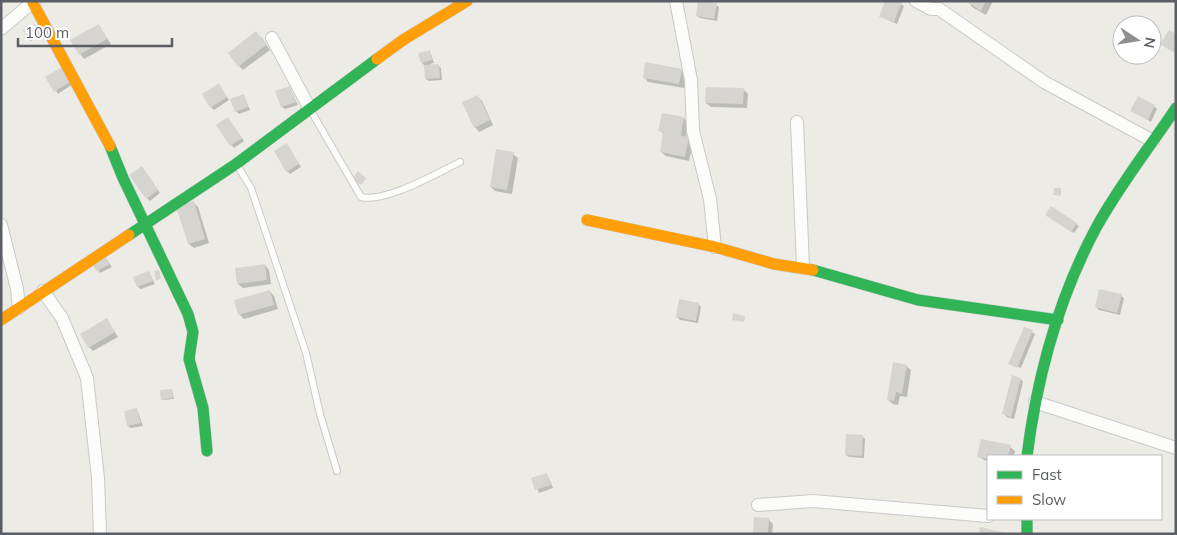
<svg xmlns="http://www.w3.org/2000/svg" width="1177" height="535" viewBox="0 0 1177 535" font-family="Mulish,sans-serif">
<style>
.shadow{fill:#0003}
.building{fill:#d5d4d0}
.lines{fill:none;stroke-linecap:round;stroke-linejoin:round}
.lane-casing{stroke:#c8c9c8;stroke-width:8}
.street-casing{stroke:#c8c9c8;stroke-width:14}
.fast-casing{stroke:#c9cac9;stroke-width:12}
.slow-casing{stroke:#c9cac9;stroke-width:12}
.lane{stroke:#fcfcfb;stroke-width:6}
.street{stroke:#fcfcfb;stroke-width:12}
.fast{stroke:#30b455;stroke-width:11}
.slow{stroke:#ff9f0a;stroke-width:11}
</style>
<rect width="100%" height="100%" fill="#ecebe5"/>
<!-- shadow -->
<path class="shadow" d="M887,1H895L904,6L897,24L881,17Z
M968,1H993L986,15L972,7Z
M716,5L719,7L717,21L700,18L697,16Z
M98,25L111,44L84,59L80,54Z
M35,26L41,35L31,41L28,38Z
M261,37L270,50L243,70L239,66Z
M430,51L434,63L430,64V66L438,65L441,68L442,80L429,81L426,79L425,66L422,63Z
M681,70L686,75L684,88L648,82L644,77Z
M47,77L73,84L58,94Z
M219,85L229,100L214,110L211,107Z
M289,87L298,105L285,109L282,107Z
M743,89L748,94L747,108L711,107L706,103Z
M244,96L250,110L239,114L236,111Z
M477,96L482,101L493,125L479,132L475,127Z
M1154,106L1157,109L1151,122L1132,111Z
M663,115L684,118L688,123L686,138L693,143L689,161L666,156L661,152L664,135L660,130Z
M230,121L244,141L234,148L217,125Z
M289,148L301,167L290,174L287,171Z
M513,154L518,158L512,194L495,191L491,187Z
M145,171L160,193L150,201L147,198Z
M193,202L198,207L209,243L194,248L189,244L177,207Z
M1050,218L1076,224L1079,226L1074,233Z
M105,257L112,267L100,273L94,264Z
M265,265L269,270L271,284L243,288L238,284Z
M149,272L155,284L141,289L138,287Z
M270,291L274,296L278,309L244,319L239,314Z
M1121,296L1124,298L1120,315L1099,310L1096,307Z
M698,304L701,307L698,323L680,320L677,317Z
M107,320L118,337L93,351L89,347Z
M1025,328L1035,334L1021,368L1011,364Z
M906,366L911,370L907,397L900,396L898,405L893,404L888,400Z
M1021,379L1023,382L1014,419L1007,417L1004,414Z
M172,390L174,399L163,400L162,399Z
M137,409L143,426L131,428L128,426Z
M862,436L865,439L864,458L849,457L846,455Z
M1010,447L1015,451L1014,456H988V462L979,457Z
M547,474L553,488L539,493L533,479Z
M768,519L773,524L772,534H754Z"/>
<!-- building -->
<path class="building" d="M698,1L717,3L714,19L696,16Z
M885,1L902,2L894,22L879,17Z
M966,1H986L981,11Z
M35,24L39,32L27,39L23,30Z
M99,24L107,39L79,55L70,40Z
M1169,30L1176,34V54L1160,44Z
M256,31L266,45L238,67L228,53Z
M430,50L432,60L421,63L418,53Z
M645,62L682,69L679,84L643,78Z
M439,64L440,78L425,79L424,65Z
M62,67L71,81L54,92L45,77Z
M219,83L227,97L210,108L202,94Z
M290,86L296,102L281,107L275,91Z
M706,87L744,88L743,104L705,103Z
M244,94L248,107L235,112L230,99Z
M478,95L490,120L474,128L462,102Z
M1138,96L1155,105L1148,120L1130,111Z
M662,113L684,117L681,136L689,137L685,157L660,152L663,132L658,131Z
M228,117L242,138L230,146L216,125Z
M287,143L299,164L286,172L274,151Z
M496,149L514,152L507,190L490,187Z
M142,166L158,190L146,199L129,175Z
M358,171L366,178L361,185L352,179Z
M1054,188H1061V196L1053,195Z
M194,201L205,239L188,244L176,206Z
M1051,206L1077,223L1071,232L1045,215Z
M105,256L110,264L96,271L92,263Z
M265,264L267,280L237,284L235,268Z
M159,270L161,279L156,280L154,271Z
M149,271L153,281L137,287L133,277Z
M1099,289L1122,294L1117,313L1095,307Z
M270,290L274,305L238,315L234,300Z
M679,299L699,303L696,321L676,317Z
M733,313L745,316L744,322L732,320Z
M107,318L115,332L88,348L80,334Z
M1024,327L1033,330L1017,368L1008,364Z
M893,362L907,365L902,394L896,392L894,401L887,400Z
M1012,375L1021,378L1011,417L1002,414Z
M172,389L173,398L161,400L160,390Z
M137,408L141,423L127,426L124,411Z
M846,434L863,435L862,456L845,455Z
M981,439L1011,445L1008,456H988V459L977,457Z
M547,473L551,485L535,490L531,478Z
M754,517L769,518L768,534H753Z
M980,527L1005,533V534H979Z"/>
<g class="lines">
<!-- lane casing -->
<g class="lane-casing">
<path id="lane" d="M311,111L361,197C386,203 437,173 460,162
M237,165L251,188L306,353L320,414L337,471"/>
</g>
<!-- street casing -->
<g class="street-casing">
<path id="street" d="M676,1L691,80L693,131L710,199L715,247
M916,1L931,9H939L1044,82L1153,141
M1,29L34,1
M272,38L310,109
M797,122L803,267
M1,225L17,289L19,308
M43,291L62,318L87,378L98,478L100,534
M1035,402L1176,448
M758,505L813,501L988,516"/>
</g>
<!-- fast casing -->
<g class="fast-casing">
<path id="fast" d="M110,146L123,178L188,314L193,332L189,359L203,408L207,451
M129,235L236,164L377,59
M813,270L918,300L1058,320
M1027,456C1037,377 1058,299 1096,228C1119,186 1149,148 1176,108
M1027,519V534"/>
</g>
<!-- slow casing -->
<g class="slow-casing">
<path id="slow" d="M33,3L110,146
M377,59L403,40L467,1
M587,220L715,247L774,264L813,270
M1,320L129,235"/>
</g>
<!-- lane -->
<use href="#lane" class="lane"/>
<!-- street -->
<use href="#street" class="street"/>
<!-- fast -->
<use href="#fast" class="fast"/>
<!-- slow -->
<use href="#slow" class="slow"/>
</g>
<!-- border -->
<rect width="1177" height="535" fill="none" stroke="#5b5e65" stroke-width="5"/>
<!-- legend -->
<rect x="987" y="455" width="175" height="65" fill="#ffffff" stroke="#bdbfc1"/>
<rect x="997" y="471" width="25" height="8" fill="#30b455" stroke="#bdbfc1"/>
<text x="1032" y="480" font-size="15" fill="#5b5e65">Fast</text>
<rect x="997" y="496" width="25" height="8" fill="#ff9f0a" stroke="#bdbfc1"/>
<text x="1032" y="505" font-size="15" fill="#5b5e65">Slow</text>
<!-- north arrow -->
<g transform="translate(1137 40) rotate(102)"><circle r="24" fill="#ffffff" stroke="#bdbfc1"/>
<path d="M0-4L9 19L0 12L-9 19Z" fill="#8e8f92"/>
<text y="-8" font-size="14" font-weight="bold" text-anchor="middle" fill="#5b5e65">N</text>
</g>
<!-- scale -->
<path d="M18 38v8h154v-8" fill="none" stroke="#5b5e65" stroke-width="2.5"/>
<text x="25" y="38" font-size="15" fill="#5b5e65" stroke="#ffffff" stroke-width="4" paint-order="stroke">100 m</text>
</svg>
